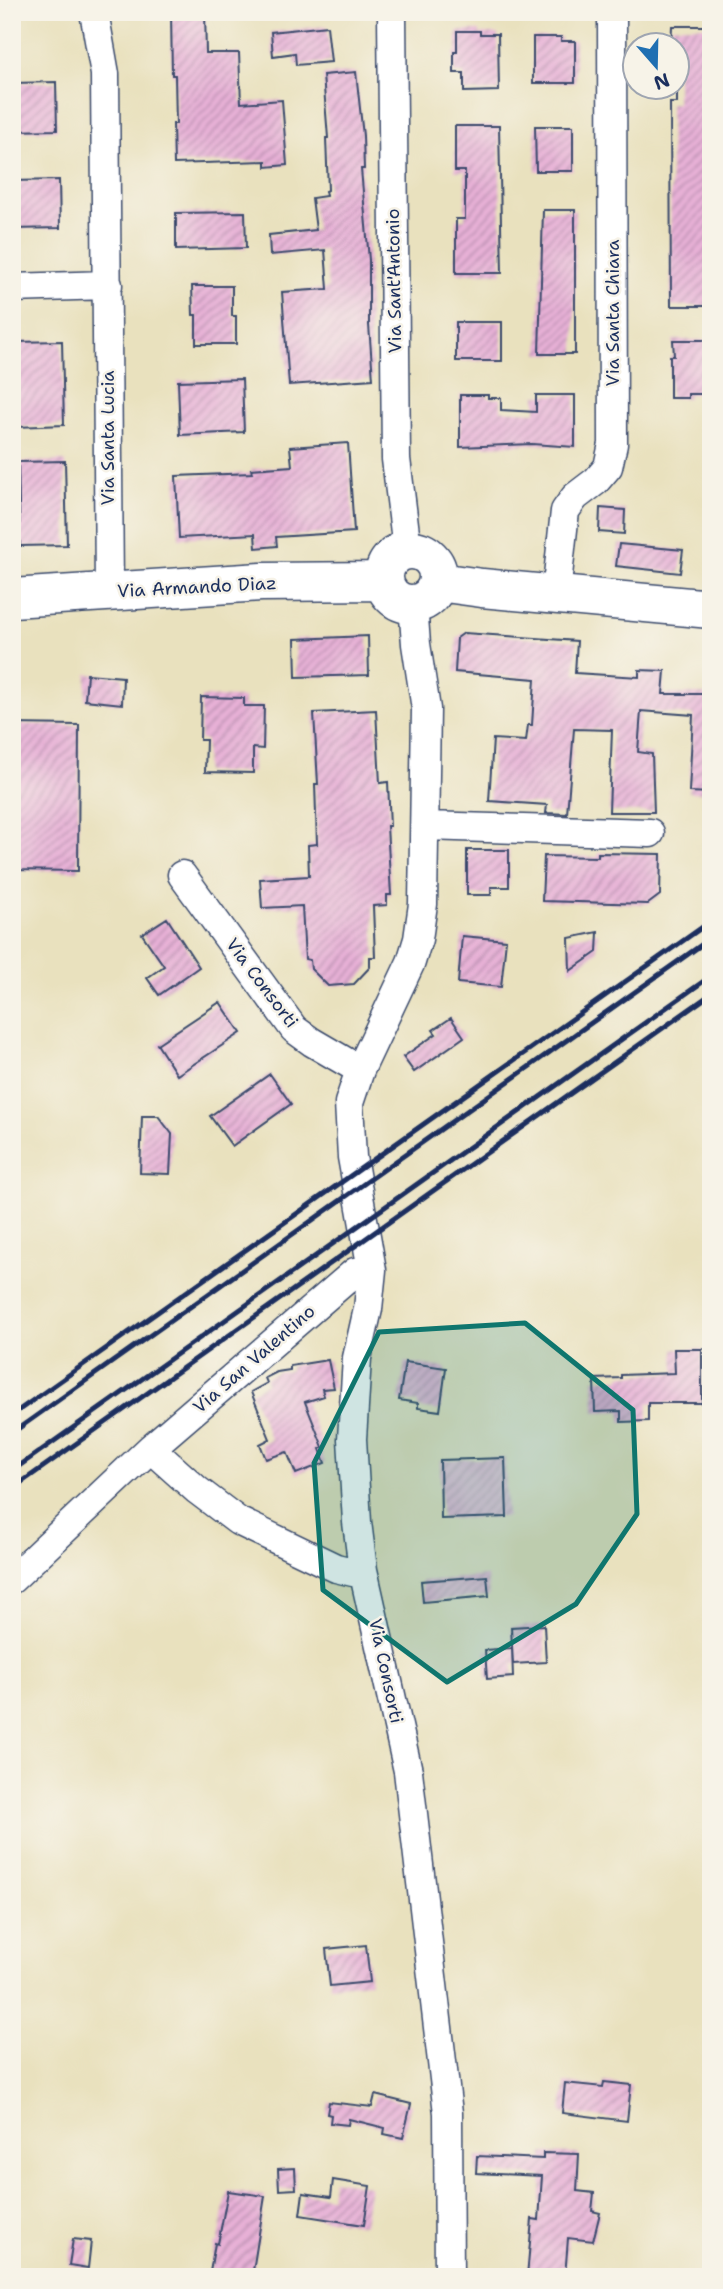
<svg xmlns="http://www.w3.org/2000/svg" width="723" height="2289" viewBox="0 0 723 2289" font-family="'Shantell Sans',sans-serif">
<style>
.building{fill:url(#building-hatch)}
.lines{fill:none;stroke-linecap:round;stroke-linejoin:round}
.street-casing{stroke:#3a4a6c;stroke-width:31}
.secondary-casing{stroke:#3a4a6c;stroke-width:41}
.street{stroke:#fff;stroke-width:28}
.secondary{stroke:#fff;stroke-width:38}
.rail{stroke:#1b2f5e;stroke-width:5}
.marked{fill:#0f766e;fill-opacity:0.2;stroke:#0f766e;stroke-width:5;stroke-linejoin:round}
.labels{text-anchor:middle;stroke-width:5;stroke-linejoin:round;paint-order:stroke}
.street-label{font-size:18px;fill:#1b2f5e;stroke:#f7f3e8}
</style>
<defs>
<pattern id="building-hatch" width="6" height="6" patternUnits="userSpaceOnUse" patternTransform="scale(1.75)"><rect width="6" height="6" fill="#e7b0d6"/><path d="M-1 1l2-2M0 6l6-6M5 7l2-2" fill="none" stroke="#ba90b1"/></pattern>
</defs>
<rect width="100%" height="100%" fill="#f7f3e8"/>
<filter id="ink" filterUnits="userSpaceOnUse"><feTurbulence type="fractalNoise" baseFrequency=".0143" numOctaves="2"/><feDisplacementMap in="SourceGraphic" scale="14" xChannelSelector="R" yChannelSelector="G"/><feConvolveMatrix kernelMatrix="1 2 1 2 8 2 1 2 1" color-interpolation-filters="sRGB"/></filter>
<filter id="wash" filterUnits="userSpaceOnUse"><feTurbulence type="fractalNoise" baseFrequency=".00686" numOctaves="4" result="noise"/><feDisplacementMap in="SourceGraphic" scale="28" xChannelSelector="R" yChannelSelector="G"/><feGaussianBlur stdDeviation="1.57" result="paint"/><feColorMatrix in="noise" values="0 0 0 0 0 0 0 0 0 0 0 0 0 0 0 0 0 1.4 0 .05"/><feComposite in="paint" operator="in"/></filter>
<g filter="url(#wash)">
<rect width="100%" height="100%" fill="#e9e1be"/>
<g id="blocks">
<!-- building -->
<path class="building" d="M171,12H205L206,53H239L241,103L282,100L287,165L266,167V161L174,164L173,124H176L175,75H172Z
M327,26L331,62L296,65L295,53L273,56L271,32Z
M672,26H711V306H671L670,103H677V46H671Z
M457,31H480V34H498L499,91L464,92V73H454V52H457Z
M533,37H561V41H575V83H533Z
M356,72L363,136L364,169H361L369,260V325L373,379L289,385L282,292L328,289L325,250L270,255L269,235L316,230L312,198L326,196L325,191L328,190L326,138H328L323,75Z
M56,82L57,130L12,131V83Z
M455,126H499L502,273H456V219H465V171H455Z
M535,126H573V171H536Z
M59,180L60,228L12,229V181Z
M543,210H575V354H539Z
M245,212L246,248L176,250V213Z
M192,286H232V316H236V344H196V315H193Z
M456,322H502V361H456Z
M673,340H710L711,385H707L706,394H688V398H670V356H674Z
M62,341L64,425L17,427L16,342Z
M242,379L244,432L180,435L178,381Z
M460,395H488V398H501V410L536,412V395H575V447L532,444L460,447Z
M348,443L354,532L276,537L277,546L256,548L255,534L179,538L176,476L252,473L251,469L292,466L290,447Z
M65,461L67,545L20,546L18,462Z
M600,508L625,510L624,534L599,532Z
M619,544L683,550L680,573L616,566Z
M464,633L577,641L575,673L639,677V670L665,671L663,694H711V793L689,792L693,715L641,711L638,752L652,754L654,812H609L612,730L574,729L567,814L546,813L547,805L489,801L493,739L526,741L528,725H532L535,679L455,672L457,638Z
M368,636L369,675L296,677L295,639Z
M87,674L123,677L122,704L85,700Z
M201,697L244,698V706H264L263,749L253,748V773L205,772L206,740H200Z
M376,710L380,783L388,782L390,826H387L391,895H387V905L373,906L375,957H370V967L354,984L328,986L311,969L310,960L305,959L302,906L262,908L260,879L309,876L308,845L317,844L315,784H318L314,713Z
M12,724L79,725L78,871L12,870Z
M467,850H509V887H491V895H467Z
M598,853L661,854L660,895L648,904L542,901L544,856L598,857Z
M167,918L199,967L159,995L147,978L164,966L142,934Z
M598,932L597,952L570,971L569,938Z
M462,936L506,940L501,987L458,983Z
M220,1002L241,1033L177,1075L157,1044Z
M451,1018L464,1037L414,1072L403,1057L436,1034L433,1030Z
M270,1074L291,1104L232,1146L210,1116Z
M142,1116H158L172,1134L170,1174L140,1173Z
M674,1349H702V1403H648V1421L621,1422V1411L595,1412L594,1379L621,1378V1375L675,1373Z
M328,1360L334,1388L322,1389L324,1396L305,1402L323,1447L320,1449L325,1463L296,1474L287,1452L266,1459L260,1444L270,1439L251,1392L267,1383L265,1378L277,1372L290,1370V1366Z
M405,1362L446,1368L440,1411L418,1408V1403L399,1400Z
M505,1458L507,1517L441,1519L440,1460Z
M487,1576L489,1596L423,1602L421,1581Z
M544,1625L546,1662L513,1664L511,1627Z
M512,1648L513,1677L487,1679L485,1650Z
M366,1945L370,1982L330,1986L326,1949Z
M604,2082L631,2085L627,2121L562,2113L565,2083L603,2087Z
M375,2095L411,2104L403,2138L384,2134L385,2128L349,2119L348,2125L330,2123L331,2115L327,2114L329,2102L372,2107Z
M543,2153L579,2154L577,2191L594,2193L592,2211L600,2213L593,2241L568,2238L565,2277H527L532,2219L539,2220L542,2176L476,2173L477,2156L543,2159Z
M295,2168L296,2189L279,2190L278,2169Z
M333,2180L370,2186L364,2225L300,2215L303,2193L331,2197Z
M228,2191L265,2196L252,2277H236L210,2272L215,2243L218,2244Z
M73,2239L91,2241L88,2268L69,2265Z"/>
</g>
</g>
<g filter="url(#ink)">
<use href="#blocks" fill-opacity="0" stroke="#3a4a6c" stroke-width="2"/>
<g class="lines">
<!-- street casing -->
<g class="street-casing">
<path id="street" d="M94,12L105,74L109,592
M392,12L396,459L407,549
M12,288L108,285
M556,594L565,511L575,497L596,481L608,467L613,444L612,12
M413,604L416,644L426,709L423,904L418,939L411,962L360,1070L349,1103L352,1157L372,1270L368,1309L357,1358L352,1439L357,1522L363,1570L408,1771L448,2113L449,2277
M426,826L650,833
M182,875L294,1029L312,1042L360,1070
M152,1447L159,1456L197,1490L238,1521L336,1568L353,1572L363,1570
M12,1579L152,1447L355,1272"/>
</g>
<!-- secondary casing -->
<g class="secondary-casing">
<path id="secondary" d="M384 577a27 27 0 1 1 54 0a27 27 0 1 1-54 0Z
M438,582L482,588L711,609
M12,598L261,582L383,581"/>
</g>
<!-- street -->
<use href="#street" class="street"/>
<!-- secondary -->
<use href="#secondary" class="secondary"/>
<!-- rail -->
<path class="rail" d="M12,1415L711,921
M12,1433L711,938
M12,1471L711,976
M12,1489L711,994"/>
</g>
</g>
<!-- marked area -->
<path class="marked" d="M525,1323L633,1410L637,1514L576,1604L447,1682L323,1590L314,1463L379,1332Z"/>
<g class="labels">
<!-- street labels -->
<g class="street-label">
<text transform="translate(394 281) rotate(-91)" y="6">Via Sant'Antonio</text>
<text transform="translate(613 313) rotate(-90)" y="6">Via Santa Chiara</text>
<text transform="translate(108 438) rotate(-90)" y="6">Via Santa Lucia</text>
<text transform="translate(197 587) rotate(-3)" y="6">Via Armando Diaz</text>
<text transform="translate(262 983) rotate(53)" y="6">Via Consorti</text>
<text transform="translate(254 1359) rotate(-41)" y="6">Via San Valentino</text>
<text transform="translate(386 1671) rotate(78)" y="6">Via Consorti</text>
</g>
</g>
<!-- margin -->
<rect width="723" height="2289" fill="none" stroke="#f7f3e8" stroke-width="42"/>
<!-- north arrow -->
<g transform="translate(656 66) rotate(160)"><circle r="33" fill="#f7f3e8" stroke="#9fa5b1" stroke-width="2"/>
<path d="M0-5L12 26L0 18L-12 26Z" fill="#1f6fb2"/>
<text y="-10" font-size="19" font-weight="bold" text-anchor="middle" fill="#1b2f5e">N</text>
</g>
</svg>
